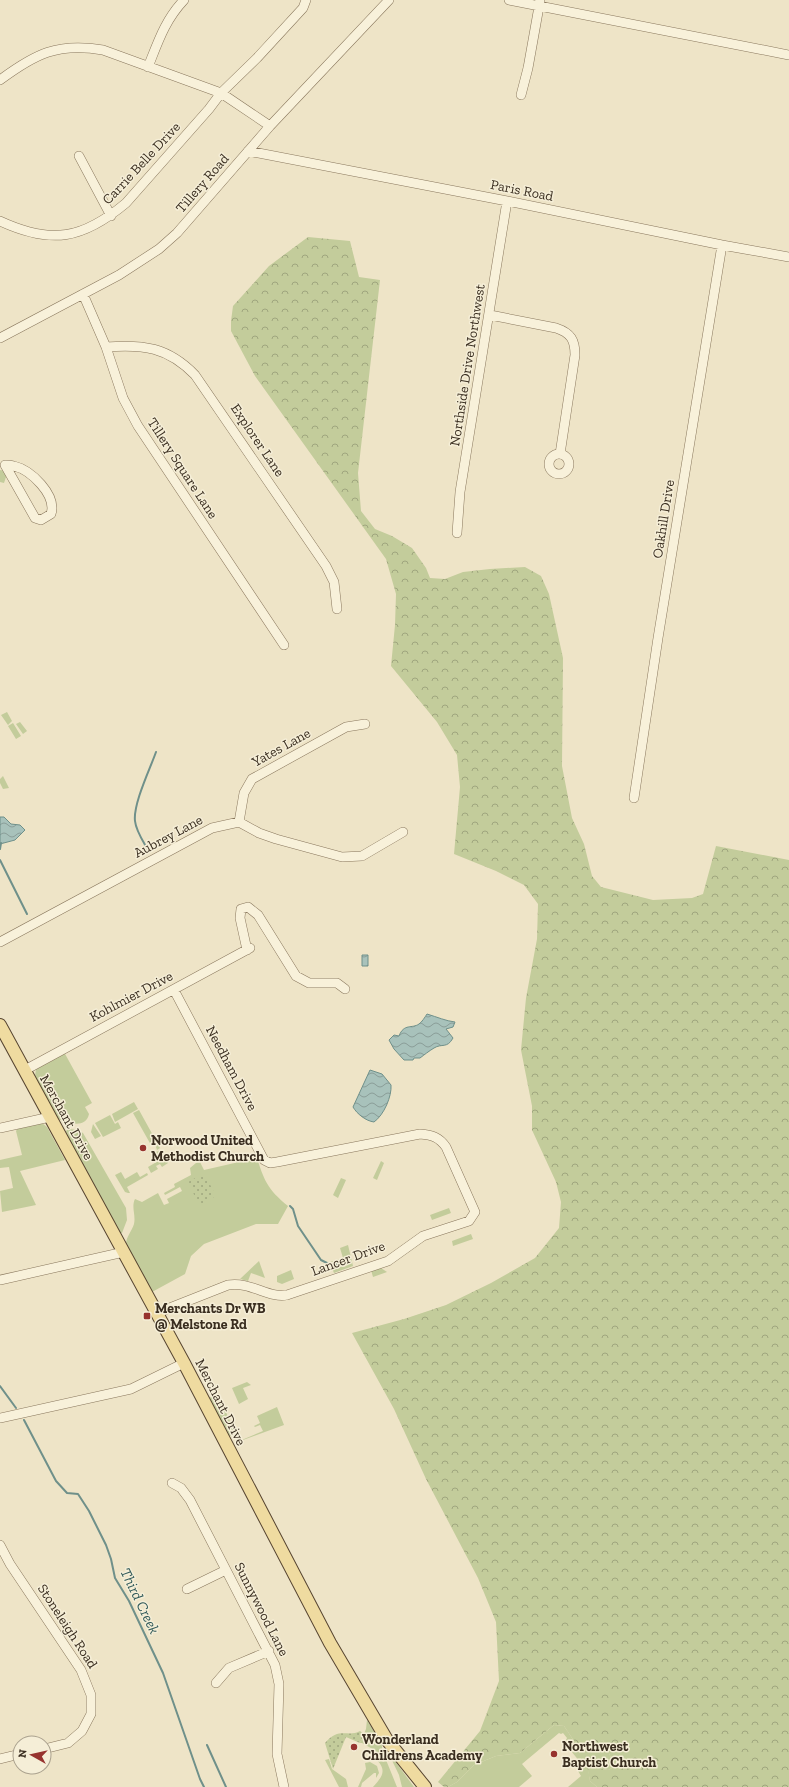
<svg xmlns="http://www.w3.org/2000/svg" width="789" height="1787" viewBox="0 0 789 1787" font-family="'Zilla Slab',serif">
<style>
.grass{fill:#c3cc9b}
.forest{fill:url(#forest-crowns)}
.park{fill:url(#park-dots)}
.water{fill:url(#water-waves);stroke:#6f908a}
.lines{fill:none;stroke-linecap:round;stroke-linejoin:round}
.stream{stroke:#6f908a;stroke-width:2}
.minor-casing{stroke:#89775d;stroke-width:10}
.major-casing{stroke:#574531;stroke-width:14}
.minor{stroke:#f8f1da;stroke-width:9}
.major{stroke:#efdba0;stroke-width:12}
.poi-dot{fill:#97332e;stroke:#f5eed7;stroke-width:1.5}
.labels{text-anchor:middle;stroke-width:3;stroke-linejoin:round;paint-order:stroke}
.street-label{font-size:14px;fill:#3a2e20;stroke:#f5eed7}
.poi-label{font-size:14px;font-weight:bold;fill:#3a2e20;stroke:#f5eed7;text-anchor:start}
.water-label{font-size:15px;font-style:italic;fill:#305959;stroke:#f5eed7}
</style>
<defs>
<pattern id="forest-crowns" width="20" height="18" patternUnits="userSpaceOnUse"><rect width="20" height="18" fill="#c3cc9b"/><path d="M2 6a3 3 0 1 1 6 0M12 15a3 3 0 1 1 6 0" fill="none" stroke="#9fa67e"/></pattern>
<pattern id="park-dots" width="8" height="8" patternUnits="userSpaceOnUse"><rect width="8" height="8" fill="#c3cc9b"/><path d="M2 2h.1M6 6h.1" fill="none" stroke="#9fa67e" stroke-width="1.8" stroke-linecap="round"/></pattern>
<pattern id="water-waves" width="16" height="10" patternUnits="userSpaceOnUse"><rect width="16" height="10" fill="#a8c2bb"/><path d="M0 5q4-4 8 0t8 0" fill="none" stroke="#8a9e98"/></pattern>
</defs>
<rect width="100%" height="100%" fill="#eee4c7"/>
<!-- grass -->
<path class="grass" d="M0,470L6,471L7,474L4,483L0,482Z
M7,712L12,721L8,725L1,715Z
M20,722L27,731L23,734L16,724Z
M13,723L21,736L16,739L8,726Z
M3,776L9,788L3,789L0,783V779Z
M64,1052L92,1103L85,1107L89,1114C86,1129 68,1123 58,1119L35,1076L36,1069Z
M134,1102L138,1109L115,1122L112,1114Z
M139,1110L160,1148L157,1150L155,1144L151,1145L133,1113Z
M110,1115L115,1124L118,1122L121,1128L103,1137L95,1123Z
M42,1123L47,1127L65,1160L20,1171L36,1205L2,1212L0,1191L13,1188L9,1167L0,1168V1160L22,1155L16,1131L18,1128Z
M93,1124L101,1136L95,1139L91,1132Z
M68,1129L78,1130L83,1133L126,1208L127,1220L122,1233H120L65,1132Z
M161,1150L168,1163L162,1167L160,1164L156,1166L158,1169L151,1173L148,1167L160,1160L156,1152Z
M256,1155C264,1180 267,1189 288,1206L278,1224H256L204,1244L191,1256L185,1274L152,1292L126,1244C126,1237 132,1231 134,1224C136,1215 131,1207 135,1199L142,1202L158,1193L164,1205L169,1203L167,1199L182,1191L180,1187L165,1195L164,1193L175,1187L174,1184L191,1175L190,1168L196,1163L200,1162L204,1170L239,1162Z
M381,1161L384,1163L377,1180L373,1178Z
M121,1172L125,1179L137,1172L140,1177L147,1173L148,1175L127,1187L130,1193H128L125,1192L115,1175Z
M341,1178L346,1180L338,1198L333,1195Z
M449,1208L451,1213L432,1220L430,1215Z
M471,1234L473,1239L453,1246L452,1241Z
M348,1245L353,1266L334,1273L331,1266L344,1267L348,1265V1263L343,1261L331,1262H330L343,1258L340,1248Z
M259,1261L265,1278L251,1273L248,1281L240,1279Z
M381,1268L387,1272L373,1277L371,1270Z
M291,1270L294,1279L282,1284L277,1282V1276Z
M247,1382L251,1385L243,1388L248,1399L239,1404L232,1388Z
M215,1395L220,1399L234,1430L232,1436H229L209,1398Z
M277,1407L284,1425L232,1444L263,1431L260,1425L255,1427L254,1426L260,1423L257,1416Z
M367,1720L382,1743V1750L397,1787H373C384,1775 387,1769 374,1757L376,1751L362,1743H360L366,1729Z
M554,1725L564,1726L578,1747L603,1740L612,1760V1768L608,1770L602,1769L598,1763L587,1761L590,1781L597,1787H568L581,1776L575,1766L580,1762L567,1746L569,1744L566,1740L567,1738L563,1733L561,1734L559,1733L522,1764L532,1776L519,1787H448L457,1782L474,1765L496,1756L520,1753Z
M387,1750L414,1787H402L399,1775Z
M329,1759L332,1769L346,1779L348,1787H339L325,1760Z
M370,1762L377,1766L379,1773L376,1778V1773H374L362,1783L361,1787H358L366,1769L365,1763Z"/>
<!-- forest -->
<path class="forest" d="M308,237L350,241L359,277L380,280L358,473L361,511L375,529L392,536L412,548L426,568L430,578L445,579L463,572L490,569L525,567L541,576L549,594L563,658L562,766L572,818L584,844L592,876L601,887L653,900L692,898L703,894L716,846L789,860V1787H597L590,1781L586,1761L598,1763L602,1769L608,1770L612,1768V1760L603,1740L584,1749L578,1747L564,1726L554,1725L520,1753L496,1756L474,1765L457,1782L448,1787H444L438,1782L480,1731L499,1681L496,1622L478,1578L426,1479L394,1409L352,1333L404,1319L446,1305L491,1283L535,1258L559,1228L561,1202L556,1182L532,1130V1106L521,1050L526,998L537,939L538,904L524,885L496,871L454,854L460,787L457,755L437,722L391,666L395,625L396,594L386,559L255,376L231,331V321L233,306L269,266Z"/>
<!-- park -->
<path class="park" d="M204,1173L216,1196L199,1205L188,1182Z
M360,1731L364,1734L360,1743L346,1737L333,1769L325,1743C339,1726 348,1738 360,1731Z"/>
<!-- water -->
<path class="water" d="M0,817H4L11,824L20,825L25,830L15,840L0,844Z
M362,955H368V966H362Z
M427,1014C437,1017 446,1021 455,1022L453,1027L446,1029L453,1038C447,1049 442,1043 434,1048C429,1051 424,1055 420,1058H414L413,1060H404L394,1049L389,1040L394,1035L399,1036C404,1023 412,1029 419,1024C422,1022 425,1017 427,1014Z
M370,1070L382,1074L391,1085C392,1096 384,1115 374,1122C366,1121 357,1114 353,1107Z"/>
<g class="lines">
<!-- stream -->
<path class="stream" d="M0,849L1,843
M148,850C143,841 136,831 135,821C133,804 150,769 156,752
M0,860L27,914
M290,1206L293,1209L298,1226L321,1260L329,1264H347
M0,1386L16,1408
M24,1420L56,1481L67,1493L78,1494L89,1511L106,1545L111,1559L115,1578L129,1601L163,1673L200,1779L204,1787
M207,1745L226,1787"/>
<!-- minor casing -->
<g class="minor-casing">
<path id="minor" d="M509,0L789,55
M148,67C158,42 165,20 184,0
M0,80C35,54 58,42 103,50L221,93L270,126
M521,95L528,68L540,1
M248,151L507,201L722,245L789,257
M79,156L111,216
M0,221C52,245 83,239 126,203L209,109L221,93L257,58L303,8L306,0
M83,294L106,347L123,398L138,426L284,645
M490,315L556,328C571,333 575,340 575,355L560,454
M0,338L119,275L159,249L177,233L270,126L389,0
M106,347C143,344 168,347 195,375L326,566L334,582L337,609
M549 464a10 10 0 1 1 20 0a10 10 0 1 1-20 0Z
M5,465C8,465 11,465 14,466C31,470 57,495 51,514L41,520L35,518Z
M457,533L460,492L507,201
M634,798L658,638L722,245
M239,822L244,793L252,779L346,727L365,724
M0,942L212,828L239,822L259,833L276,839L342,857L362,856L403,832
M247,950L240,918L241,909L248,907L258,915L296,976L309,983H337L345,989
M25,1070L250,948
M0,1128L50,1117
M0,1280L124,1252
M157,1313L228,1285C250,1281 270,1299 287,1295L388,1261L423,1236L469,1221L475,1212L446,1147C439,1137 432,1135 420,1134L277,1162L270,1163L264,1160L174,990
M0,1418L131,1389L184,1363
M172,1483L181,1488L190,1500L275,1665L279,1684L277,1754L284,1787
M0,1545L10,1564L81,1670L91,1695V1714L82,1731L68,1743L44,1749
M187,1589L226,1570
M216,1683L229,1668L269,1651
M0,1759L20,1754"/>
</g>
<!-- major casing -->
<g class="major-casing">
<path id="major" d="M0,1025L184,1363L330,1643L387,1740L425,1787"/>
</g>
<!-- minor -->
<use href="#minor" class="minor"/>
<!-- major -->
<use href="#major" class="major"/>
</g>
<!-- markers -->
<g class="poi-dot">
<circle cx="143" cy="1148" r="4"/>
<rect x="143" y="1312" width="8" height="8" rx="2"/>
<circle cx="354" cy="1747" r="4"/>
<circle cx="554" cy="1754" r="4"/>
</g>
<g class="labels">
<!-- street labels -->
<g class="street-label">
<text transform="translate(141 163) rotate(-47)" y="5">Carrie Belle Drive</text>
<text transform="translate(202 183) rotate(-49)" y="5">Tillery Road</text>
<text transform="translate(522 190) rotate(11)" y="5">Paris Road</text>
<text transform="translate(467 365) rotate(-81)" y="5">Northside Drive Northwest</text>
<text transform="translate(258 440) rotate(56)" y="5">Explorer Lane</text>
<text transform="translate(183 468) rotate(57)" y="5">Tillery Square Lane</text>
<text transform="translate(663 519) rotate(-81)" y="5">Oakhill Drive</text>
<text transform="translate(281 747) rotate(-29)" y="5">Yates Lane</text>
<text transform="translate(168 836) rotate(-28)" y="5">Aubrey Lane</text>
<text transform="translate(131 996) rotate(-28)" y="5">Kohlmier Drive</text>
<text transform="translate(232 1068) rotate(62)" y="5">Needham Drive</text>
<text transform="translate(67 1117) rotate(61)" y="5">Merchant Drive</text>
<text transform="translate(348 1258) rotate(-20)" y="5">Lancer Drive</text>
<text transform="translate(221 1402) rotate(63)" y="5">Merchant Drive</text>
<text transform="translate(262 1609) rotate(63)" y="5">Sunnywood Lane</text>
<text transform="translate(68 1626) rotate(57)" y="5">Stoneleigh Road</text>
</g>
<!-- poi labels -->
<g class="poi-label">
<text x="151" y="1145">Norwood United<tspan x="151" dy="16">Methodist Church</tspan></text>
<text x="155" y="1313">Merchants Dr WB<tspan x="155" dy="16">@ Melstone Rd</tspan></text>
<text x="362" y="1744">Wonderland<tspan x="362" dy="16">Childrens Academy</tspan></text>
<text x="562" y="1751">Northwest<tspan x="562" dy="16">Baptist Church</tspan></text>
</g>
<!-- water labels -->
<g class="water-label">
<text transform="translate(140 1601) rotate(64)" y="5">Third Creek</text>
</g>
</g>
<!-- north arrow -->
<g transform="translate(32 1755) rotate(278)"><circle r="19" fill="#f5eed7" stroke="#aaa18e"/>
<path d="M0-3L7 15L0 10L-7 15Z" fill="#97332e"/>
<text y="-6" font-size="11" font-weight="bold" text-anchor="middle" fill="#3a2e20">N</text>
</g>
</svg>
